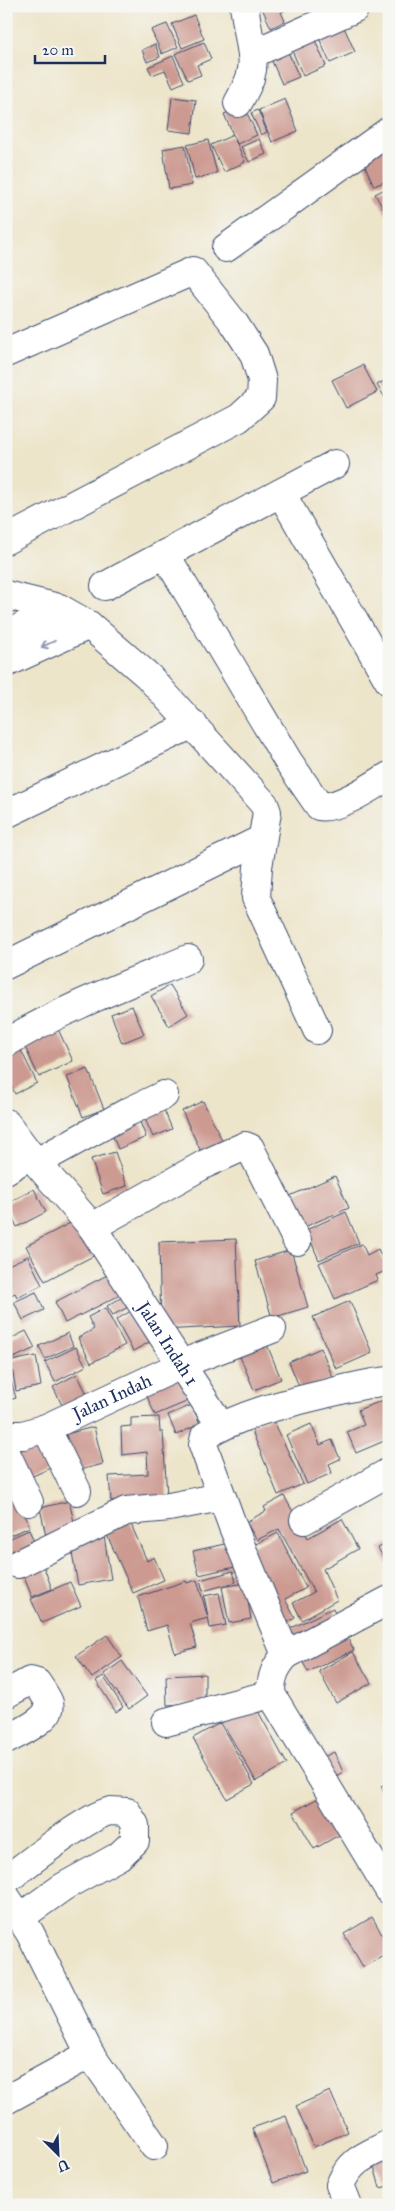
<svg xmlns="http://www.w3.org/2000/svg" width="395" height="2211" viewBox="0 0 395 2211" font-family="'IM FELL Great Primer',serif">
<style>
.building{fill:#cc9a91}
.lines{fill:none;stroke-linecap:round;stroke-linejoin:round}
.minor-casing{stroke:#3a4a6e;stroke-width:30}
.minor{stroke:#fff;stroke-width:28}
.oneway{stroke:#8d97ae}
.labels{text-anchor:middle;stroke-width:5;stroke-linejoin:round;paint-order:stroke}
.street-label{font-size:18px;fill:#1b2f5e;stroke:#f6f6f2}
</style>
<rect width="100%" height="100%" fill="#f6f6f2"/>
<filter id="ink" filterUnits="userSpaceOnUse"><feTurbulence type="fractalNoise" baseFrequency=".02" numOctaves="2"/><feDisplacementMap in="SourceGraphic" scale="10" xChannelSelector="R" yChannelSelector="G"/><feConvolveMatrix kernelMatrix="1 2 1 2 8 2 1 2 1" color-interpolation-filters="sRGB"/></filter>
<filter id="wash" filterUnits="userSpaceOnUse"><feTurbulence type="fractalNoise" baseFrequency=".0096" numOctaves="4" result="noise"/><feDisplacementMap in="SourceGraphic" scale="20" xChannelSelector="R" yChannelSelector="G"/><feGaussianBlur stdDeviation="1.12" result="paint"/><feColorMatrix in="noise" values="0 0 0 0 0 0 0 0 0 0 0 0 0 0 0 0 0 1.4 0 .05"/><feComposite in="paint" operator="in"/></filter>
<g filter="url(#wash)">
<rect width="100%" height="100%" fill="#ede5ca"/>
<g id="blocks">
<!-- building -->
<path class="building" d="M261,6H289L290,8L281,12L285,21L271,28Z
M194,15L204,39L182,48L172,24Z
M340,18L355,52L330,63L315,29Z
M167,24L178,47L162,54L151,30Z
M311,31L326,66L303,76L288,41Z
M204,42L211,59L197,65L201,75L188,80L175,54Z
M284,43L299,77L282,84L267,50Z
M155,44L160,57L147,62L142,50Z
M173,56L184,82L173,87L165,70L152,75L148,67Z
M172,97L196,100L192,133L168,130Z
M285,99L298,131L272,142L259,110Z
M244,106L257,135L237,144L224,114Z
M258,110L267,132L261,135L251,113Z
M233,135L245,162L224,172L211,145Z
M259,139L266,154L249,162L241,147Z
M389,139V180L374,186L359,152Z
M208,140L217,173L195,179L187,145Z
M185,145L192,185L169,189L163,149Z
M389,187V219L375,194Z
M363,365L377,392L346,408L332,380Z
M389,378V404L377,385Z
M170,985L188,1014L169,1026L151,996Z
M132,1006L144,1034L122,1043L111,1014Z
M57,1027L73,1061L39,1077L23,1043Z
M18,1044L37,1083L15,1094L6,1075V1050Z
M88,1069L104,1109L83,1117L67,1077Z
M160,1100L172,1129L153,1137L140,1108Z
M203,1101L224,1144L202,1154L182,1111Z
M137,1115L146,1137L118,1149L109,1127Z
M115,1152L127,1186L103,1194L91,1159Z
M335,1176L349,1208L297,1230L283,1199Z
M34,1189L46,1212L17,1227L6,1204Z
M346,1212L359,1243L319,1260L306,1230Z
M80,1218L99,1253L45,1281L26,1246Z
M236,1239L240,1326L161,1330L159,1242Z
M362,1244L367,1255L378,1249L388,1270L376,1275L378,1280L335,1299L319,1263Z
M291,1250L308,1307L272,1318L255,1261Z
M28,1256L42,1285L17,1297L15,1293L11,1295L6,1285V1282L9,1280L6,1266Z
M113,1272L124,1293L65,1323L55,1302Z
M36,1292L44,1310L23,1320L14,1302Z
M126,1295L132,1305L113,1315L107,1306Z
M350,1301L372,1353L336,1369L313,1317Z
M139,1306L157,1338L133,1351L116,1320Z
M105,1308L125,1345L91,1363L78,1338L94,1329L88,1317Z
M26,1331L35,1348L7,1361L6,1341Z
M68,1333L73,1346L45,1359L39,1346Z
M266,1342L281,1379L254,1390L239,1354Z
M76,1347L86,1366L55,1382L45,1362Z
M321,1348L333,1378L301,1391L289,1362Z
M36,1356L41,1386L16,1391L11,1361Z
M178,1371L191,1400L155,1415L143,1387Z
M77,1374L89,1398L65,1411L53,1387Z
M11,1381L16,1398L6,1401V1383Z
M384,1400L389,1412V1439L356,1453L347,1432L364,1425L358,1410Z
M192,1405L200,1424L176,1435L168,1415Z
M159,1417L160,1432H163L167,1496L111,1501L109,1476L148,1474L147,1452L122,1455L121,1427L131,1426V1418Z
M272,1417L303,1484L278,1495L250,1426Z
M311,1424L320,1445L332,1440L340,1459L329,1464L332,1473L307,1484L286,1435Z
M94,1427L103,1464L76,1471L66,1434Z
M45,1439L57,1465L22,1481L10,1455Z
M16,1495L30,1527L8,1536L6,1499Z
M284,1496L308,1538L342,1519L358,1549L323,1569L337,1600L302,1620L293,1603L314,1592L279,1529L257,1540L246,1522L266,1511L264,1507Z
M69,1501L77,1534L47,1541L40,1508Z
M127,1515L147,1561L154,1557L164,1580L133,1593L103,1526Z
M29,1530L38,1550L6,1565V1540Z
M278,1533L306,1588L285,1599L295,1618L283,1625L250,1547Z
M104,1536L111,1579L78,1585L70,1542Z
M389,1542V1568L378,1548Z
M229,1543L235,1567L199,1575L193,1551Z
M40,1557L52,1589L32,1597L19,1565Z
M233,1571L236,1582L203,1591L200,1580Z
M197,1580L208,1618L190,1623L197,1647L175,1653L167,1625L147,1631L138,1597L186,1581L187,1583Z
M70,1582L81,1606L42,1623L31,1599Z
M245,1583L251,1619L229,1623L222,1587Z
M219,1593L226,1625L210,1628L204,1596Z
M333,1608L340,1624L289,1649L281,1633Z
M343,1629L354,1650L308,1672L297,1651Z
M107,1635L122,1657L92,1678L76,1656Z
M353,1652L371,1683L336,1703L319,1671Z
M122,1661L147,1696L129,1709L104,1674Z
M205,1674V1703L167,1705L166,1676Z
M103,1676L123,1707L116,1712L96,1681Z
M254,1704L287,1764L256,1781L222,1722Z
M220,1723L254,1784L227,1799L193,1738Z
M334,1752L343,1772L330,1779L320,1759Z
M389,1782V1804L381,1786Z
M327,1793L348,1830L314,1849L293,1812Z
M372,1917L389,1946V1953L363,1967L344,1934Z
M330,2091L348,2132L314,2147L296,2106Z
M286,2116L306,2171L273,2183L252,2128Z
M389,2155V2186L380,2188L372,2159Z"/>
</g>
</g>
<g filter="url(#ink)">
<use href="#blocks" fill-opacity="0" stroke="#3a4a6e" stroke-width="1"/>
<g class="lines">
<!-- minor casing -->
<g class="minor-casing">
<g id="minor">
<path d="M244,6L252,54L355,8"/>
<path d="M238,103C247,86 255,74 252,54"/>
<path d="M226,248L389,131"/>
<path d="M6,353L193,271L234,323L254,354L262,380L261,398L239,418L6,540"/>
<path d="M281,493L389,681"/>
<path d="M165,554L288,761L319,806C338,810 372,786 389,776"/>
<path d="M105,586L335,464"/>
<path d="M6,595L59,608L89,625L148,676L264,804L267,812L258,867L256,898L317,1030"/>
<path d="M6,635L59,608"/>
<path d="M6,663L89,625"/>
<path d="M6,814L193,724"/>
<path d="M6,965L262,839"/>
<path d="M6,1043C63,1008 126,985 188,959"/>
<path id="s1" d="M6,1123L30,1155L92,1227L221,1426"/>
<path d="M37,1162L128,1112L164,1095"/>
<path d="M6,1170L30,1155"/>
<path d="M92,1227L205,1164L245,1146L250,1148L297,1241"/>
<path d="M389,1381C368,1383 348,1388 329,1393C287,1403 242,1413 205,1436L203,1445L233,1527L286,1655C275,1667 271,1677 271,1694L389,1890"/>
<path d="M46,1428L77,1491"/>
<path id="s2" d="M6,1435H23L46,1428L194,1359L272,1329"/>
<path d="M6,1453L29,1502"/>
<path d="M304,1520L389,1472"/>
<path d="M18,1564L126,1511L169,1507L221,1497"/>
<path d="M286,1655L389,1600"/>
<path d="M6,1694L30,1681L37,1683C41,1689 47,1697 49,1703C54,1718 17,1734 6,1740"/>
<path d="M166,1722L271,1694"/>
<path d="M6,1880C26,1865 90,1814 111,1811C116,1811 122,1812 127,1812L135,1825V1841L119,1856L63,1887L19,1918"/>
<path d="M6,1897L30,1933L90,2054L154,2146"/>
<path d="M6,2100L90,2054"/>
<path d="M348,2205L340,2185C351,2159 366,2156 389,2144"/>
</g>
</g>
<!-- minor -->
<use href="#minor" class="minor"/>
</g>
<!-- one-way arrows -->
<defs><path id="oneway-shaft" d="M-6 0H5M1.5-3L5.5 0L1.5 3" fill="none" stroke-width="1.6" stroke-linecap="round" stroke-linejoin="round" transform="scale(1.25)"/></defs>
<use class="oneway" href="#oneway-shaft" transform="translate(48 644) rotate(155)"/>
</g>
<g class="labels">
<!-- street labels -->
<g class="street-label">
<text dy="6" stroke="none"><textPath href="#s1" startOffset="274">Jalan Indah 1</textPath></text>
<text dy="6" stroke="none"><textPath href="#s2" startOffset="114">Jalan Indah</textPath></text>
</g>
</g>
<!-- margin -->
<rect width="395" height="2211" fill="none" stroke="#f6f6f2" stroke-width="25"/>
<!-- north arrow -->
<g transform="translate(58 2154) rotate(156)" stroke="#f6f6f2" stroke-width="4" paint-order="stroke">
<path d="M0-4L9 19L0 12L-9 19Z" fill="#1b2f5e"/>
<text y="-8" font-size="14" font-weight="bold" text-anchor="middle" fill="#1b2f5e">U</text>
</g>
<!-- scale -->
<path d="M35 55v8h70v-8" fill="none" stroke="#1b2f5e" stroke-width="2.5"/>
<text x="42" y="55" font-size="15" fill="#1b2f5e" stroke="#f6f6f2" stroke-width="4" paint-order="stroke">20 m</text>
</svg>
